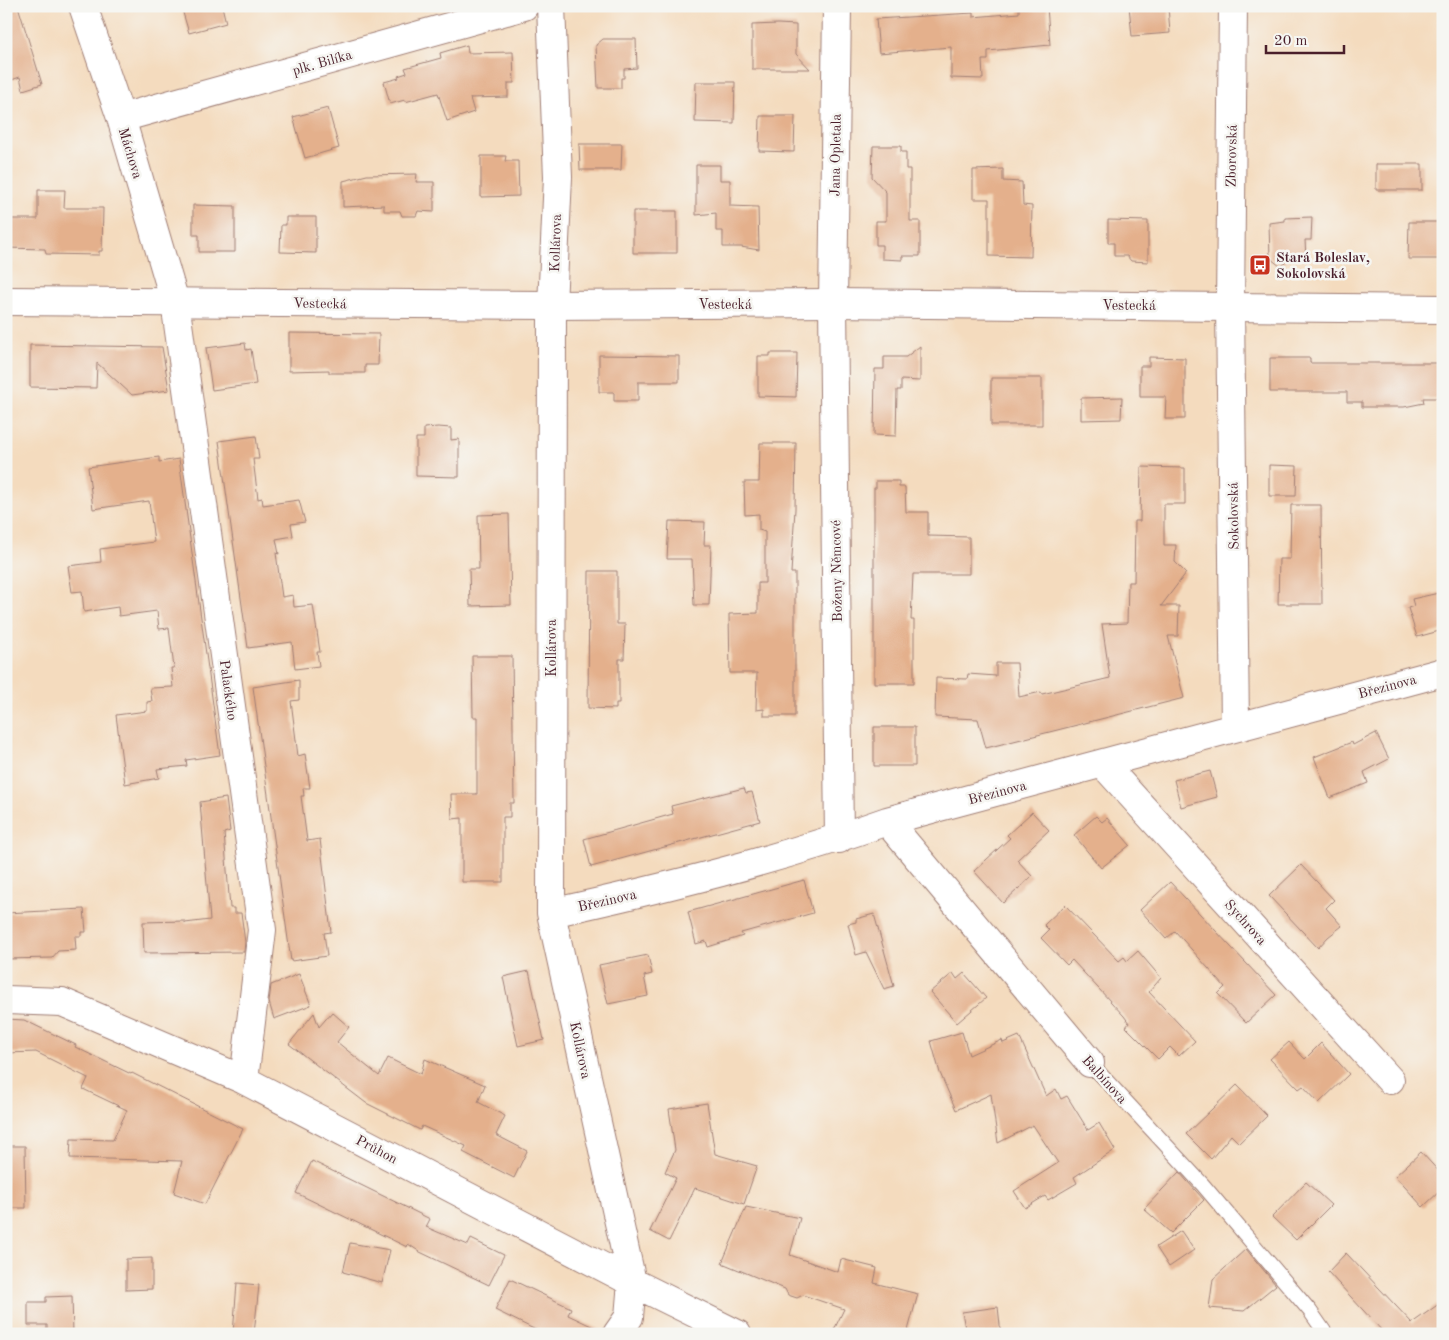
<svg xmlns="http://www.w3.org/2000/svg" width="1449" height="1340" viewBox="0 0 1449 1340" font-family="'Old Standard TT',serif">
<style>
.building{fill:#e4b08c}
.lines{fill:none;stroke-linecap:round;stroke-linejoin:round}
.lane-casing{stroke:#9f7d74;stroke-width:16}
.street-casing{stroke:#9f7d74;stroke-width:30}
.secondary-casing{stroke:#9f7d74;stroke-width:30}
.lane{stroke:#fff;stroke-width:14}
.street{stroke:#fff;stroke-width:28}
.secondary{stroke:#fff;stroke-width:28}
.labels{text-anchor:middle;stroke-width:5;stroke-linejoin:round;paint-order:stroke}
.street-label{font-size:14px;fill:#4a1f2b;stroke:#f6f6f2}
.poi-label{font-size:14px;font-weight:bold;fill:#4a1f2b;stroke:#f6f6f2;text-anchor:start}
</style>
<rect width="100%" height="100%" fill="#f6f6f2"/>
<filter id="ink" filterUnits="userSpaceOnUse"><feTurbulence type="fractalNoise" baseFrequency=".02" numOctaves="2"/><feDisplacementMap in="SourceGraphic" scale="10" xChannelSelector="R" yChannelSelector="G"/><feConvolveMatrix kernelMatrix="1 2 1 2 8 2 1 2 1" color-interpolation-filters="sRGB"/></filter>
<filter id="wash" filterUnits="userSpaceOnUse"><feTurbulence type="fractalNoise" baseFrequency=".0096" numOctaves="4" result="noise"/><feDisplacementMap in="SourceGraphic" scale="20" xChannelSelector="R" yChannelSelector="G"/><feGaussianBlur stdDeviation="1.12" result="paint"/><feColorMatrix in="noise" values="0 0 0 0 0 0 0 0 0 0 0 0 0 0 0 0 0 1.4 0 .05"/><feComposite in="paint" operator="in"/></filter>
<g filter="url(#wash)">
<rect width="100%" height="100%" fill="#f4dbbe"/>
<g id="blocks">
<!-- building -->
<path class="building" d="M6,6H18L42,84L23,90L20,77L6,82Z
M181,6H222L226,23L189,33Z
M1129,6H1168L1170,33L1132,36Z
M1047,7L1050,45L988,51V60H982L983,79L951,78V47L879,53L876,19L973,13V17L1019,13V8Z
M778,24L796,25V54L810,69H752V25Z
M603,39H636L637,68L624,69V78H621V88H598L596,45Z
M467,45L468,53L513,52L514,83H508V97L470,98L474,112L447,121L438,93L405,102V100L390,104L384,82L399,78L398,76L407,73L405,68L441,58L440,53Z
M696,82H735L734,123L695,122Z
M328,108L339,148L305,158L293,117Z
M760,116H795L794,152L759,151Z
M579,144H622L621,170H580Z
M873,146H901V152H906V169H910V221H920V256H902V260L882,259V245H876V221H886V192L872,177Z
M481,156H506L505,161H518L519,196L481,197Z
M1376,164H1422V190H1376Z
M696,165H720V180H730V206L758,207L759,250L741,247H723V231H716V213L696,215Z
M1003,169V181L1022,182L1023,205L1032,206L1031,257L989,256V199H973V170Z
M417,174L416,182H434V212L418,211L416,216H402L400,211H384V205L343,207V181L367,175Z
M38,190H65L64,208H103L102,251H99V255L46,254L45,249L6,248V219H38Z
M193,205L235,206V252H199V235H193Z
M633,211H677V253H633Z
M286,217H316V253L280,252L281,225H286Z
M1312,217L1311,240H1305L1306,258H1289L1281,267L1270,258L1269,223L1285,221V218Z
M1108,220L1148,221V262L1131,261L1127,256H1114V243H1108Z
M1409,222H1443V259H1408Z
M289,333L379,334L378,365H365V373H329V370L289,371Z
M245,343L246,350L251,349L256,384L212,390L206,348Z
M30,345L162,347L169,390L132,395L97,363L96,388L30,387Z
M920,346V381L901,380V390H897L896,436L874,435L875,369H884V357H906Z
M770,353H797L796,397L758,396V356H770Z
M599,355L679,356V382H638V401H614V392H599Z
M1149,357L1185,358V419H1165L1166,397H1140V366H1149Z
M1270,358H1310V363H1443V398H1423L1424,403L1404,407H1362V402H1347V392H1270Z
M991,378H1042V425H991Z
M1122,397L1121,419L1081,420V398Z
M438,427L451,428V440L459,439V477L416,476V438H424V428Z
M256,436L259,459H253L258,499L262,498L263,505L299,500L305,522L291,524L293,536L276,539L279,554L276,553L282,597L293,595L294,607L313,605L320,652H317L319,666L295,669L292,642L248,648L219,441Z
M760,443H796L795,509L791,573H795V716H764V709L756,710L757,673H730L729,614L758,613V583H765V532L759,530V514L745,515L744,482H759Z
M159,457V462L179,459L220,755L186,760L187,766L157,769L159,778L125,784L116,715L147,711V702L152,701L150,688L173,687L171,668H174L169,628L159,629L157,611L119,616L118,607L84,612L82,591L72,592L68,566L101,562L100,549L154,542L149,501L93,509L88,467Z
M1269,465L1297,466L1296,496H1269Z
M1141,467L1185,468V504H1164V545H1176L1175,562L1186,573L1161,606H1179L1178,636H1168L1184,698L986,748L978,719L935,717L936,678L967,679L968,674L996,676V663H1017L1019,697L1041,692L1042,694L1110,678L1102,624L1127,623L1128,582H1134L1135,521H1140Z
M876,481H899V487H905L906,512H928V536L969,537V574H913L911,620H914V683H874V488H876Z
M1291,505H1321L1322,604H1278L1279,559H1290Z
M509,514L511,605L470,606L469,569H479L478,515Z
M669,521L705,522L704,545H711L709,605H694L692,559H667Z
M589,571H617V624H625L624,659H619V703H616V709L588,708Z
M1443,592V630L1417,637L1408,608L1414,606L1412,599Z
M472,656H512L514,803H510V817H503V882H462V818L452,819L451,794H477V717H473Z
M299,680V700L291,701L298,756L305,754L310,788H303L304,796H301L307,841L320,839L331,932L324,933L327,956L291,961L253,687Z
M874,727H915V766H874Z
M1376,733L1389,759L1364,772L1368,783L1330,798L1314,757L1352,742L1353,745Z
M1210,771L1217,797L1181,807L1174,780Z
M744,788L746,793L752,792L760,821L591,867L584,839L673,814L671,806Z
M226,798L230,831L224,833L230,908H234V913H241L245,942L244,952L144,953L143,922L185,921V923L210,920L200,802Z
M1032,812L1049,830L1017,860L1032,876L1003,903L974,871L1010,838L1007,835Z
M1096,816L1102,822L1107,818L1130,845L1101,868L1074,835Z
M1301,865L1334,900L1326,908L1342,926L1328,937L1318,948L1269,896Z
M804,880L813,913L741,933L743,936L708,947L706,941L696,944L688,912Z
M1170,882L1276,995L1246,1023L1218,994L1225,987L1175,931L1166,939L1140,910Z
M1065,905L1119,961L1124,957L1127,961L1138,951L1161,978L1149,992L1195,1041L1179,1056L1170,1047L1158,1059L1126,1027L1129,1023L1124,1016L1072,960L1067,965L1041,938L1049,930L1044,925Z
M84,909L86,932H81V936H75L76,950L58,951L52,958L6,959V913Z
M874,914L894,986L884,989L866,952L856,955L848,924L856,922V919Z
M648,955L652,974L644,976L648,996L608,1004L599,965Z
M529,971L544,1040L518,1046L503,977Z
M953,973L957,979L964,973L986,998L957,1023L930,992Z
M299,974L311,1005L274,1019L269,1002L271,985Z
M332,1012L349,1027L337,1042L379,1076L388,1058L421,1074L425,1059L485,1085L478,1102L505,1116L496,1135L527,1151L514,1178L463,1152L466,1146L422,1126L420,1130L366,1103L289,1044L314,1013L319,1027Z
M6,1019L24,1020L76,1045L75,1047L131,1074L132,1073L243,1129L205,1204L174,1193L182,1161L70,1158L71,1139L113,1140L127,1110L83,1089L88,1078L36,1052L6,1053Z
M962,1032L969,1055L1002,1040L1003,1043L1019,1036L1046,1096L1056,1089L1061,1099L1067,1096L1088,1130L1099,1123L1115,1150L1074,1177L1077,1183L1048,1200L1045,1196L1025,1208L1014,1191L1058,1163L1033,1125L998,1143L991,1094L956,1110L940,1073L931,1041Z
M1289,1042L1305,1059L1321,1043L1349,1074L1319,1103L1303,1086L1299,1089L1270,1059Z
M1237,1085L1267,1116L1239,1143L1231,1135L1211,1159L1186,1134Z
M707,1103L715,1154L757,1166L744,1204L695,1188L669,1241L650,1231L676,1178L665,1172L675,1150L669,1109Z
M6,1146H25L26,1208H6Z
M1421,1152L1443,1176V1188L1423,1207L1395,1176Z
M312,1161L430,1219L426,1227L468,1245L471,1239L504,1255L489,1285L420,1252L408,1244L407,1247L296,1193Z
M1179,1172L1204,1200L1171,1233L1144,1209Z
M1306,1182L1331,1205L1296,1240L1272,1217Z
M746,1207L800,1218L790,1255L838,1272L841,1259L877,1268L874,1283L918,1294L907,1334H832L844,1309L803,1295L797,1298L788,1295L785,1289L722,1263Z
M1181,1231L1194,1250L1169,1267L1156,1247Z
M350,1243L390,1250L382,1283L343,1272Z
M1246,1249L1276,1285L1244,1311L1209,1308L1213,1279Z
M1346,1253L1412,1323L1443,1301V1334H1385L1328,1272Z
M152,1258V1289L126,1290V1259Z
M510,1279L571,1308L568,1315L602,1331V1334H544L495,1310Z
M237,1283L259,1285L254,1334H233Z
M72,1296L73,1334H47V1325H28V1302H46V1297Z
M998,1307L1001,1334H966L962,1312Z"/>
</g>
</g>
<g filter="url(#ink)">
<use href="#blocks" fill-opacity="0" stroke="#9f7d74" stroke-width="1"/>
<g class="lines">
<!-- lane casing -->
<g class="lane-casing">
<path id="lane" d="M1090,1063L1203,1185L1310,1311L1326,1334"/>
</g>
<!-- street casing -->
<g class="street-casing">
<path id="street" d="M83,6L121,118L175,302L262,930L244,1080
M551,6L558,177L552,305L551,913L632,1282L629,1317L617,1334
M837,6L833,303L839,839
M1233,6L1230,306L1235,727
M121,118L524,6
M1103,764L1390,1080
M887,821L1090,1063
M551,913C664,888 778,860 887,821L1443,672
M6,1000L62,1002L244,1080L632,1282L737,1334"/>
</g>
<!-- secondary casing -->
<g class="secondary-casing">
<path id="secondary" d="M6,301L552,305L833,303L1443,309"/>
</g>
<!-- lane -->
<use href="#lane" class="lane"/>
<!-- street -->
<use href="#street" class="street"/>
<!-- secondary -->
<use href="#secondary" class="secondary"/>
</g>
</g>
<!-- icons -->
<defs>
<g id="bus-square" transform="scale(1.125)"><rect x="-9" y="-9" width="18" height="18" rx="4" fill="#c8321e" stroke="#f6f6f2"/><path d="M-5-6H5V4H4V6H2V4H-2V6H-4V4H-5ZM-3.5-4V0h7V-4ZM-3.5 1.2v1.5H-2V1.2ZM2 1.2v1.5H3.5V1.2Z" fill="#fff"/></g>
</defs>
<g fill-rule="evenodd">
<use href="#bus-square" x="1260" y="265"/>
</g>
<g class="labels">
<!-- street labels -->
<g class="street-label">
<text transform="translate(322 62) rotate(-16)" y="5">plk. Bilíka</text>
<text transform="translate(131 153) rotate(73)" y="5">Máchova</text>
<text transform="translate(835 155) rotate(-89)" y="5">Jana Opletala</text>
<text transform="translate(1231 156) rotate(-89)" y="5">Zborovská</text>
<text transform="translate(555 243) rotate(-88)" y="5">Kollárova</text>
<text transform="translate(320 303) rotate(1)" y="5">Vestecká</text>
<text x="725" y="309">Vestecká</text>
<text x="1129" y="310">Vestecká</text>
<text transform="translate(1233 516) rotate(-91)" y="5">Sokolovská</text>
<text transform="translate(836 571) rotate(-91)" y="5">Boženy Němcové</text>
<text transform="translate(551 648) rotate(-90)" y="5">Kollárova</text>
<text transform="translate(1387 686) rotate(-15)" y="5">Březinova</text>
<text transform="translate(229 690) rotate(82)" y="5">Palackého</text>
<text transform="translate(997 792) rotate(-15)" y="5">Březinova</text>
<text transform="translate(607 900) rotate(-13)" y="5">Březinova</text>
<text transform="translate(1246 922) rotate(48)" y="5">Sychrova</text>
<text transform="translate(581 1050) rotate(78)" y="5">Kollárova</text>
<text transform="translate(1105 1079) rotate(48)" y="5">Balbínova</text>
<text transform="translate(377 1149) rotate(28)" y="5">Průhon</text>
</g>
<!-- poi labels -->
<g class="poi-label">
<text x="1276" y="262">Stará Boleslav,<tspan x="1276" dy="16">Sokolovská</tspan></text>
</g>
</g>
<!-- margin -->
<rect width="1449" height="1340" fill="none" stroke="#f6f6f2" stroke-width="25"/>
<!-- scale -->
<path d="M1266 45v8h78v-8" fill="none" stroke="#4a1f2b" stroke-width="2.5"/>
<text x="1274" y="45" font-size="15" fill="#4a1f2b" stroke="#f6f6f2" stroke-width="4" paint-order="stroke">20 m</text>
</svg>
